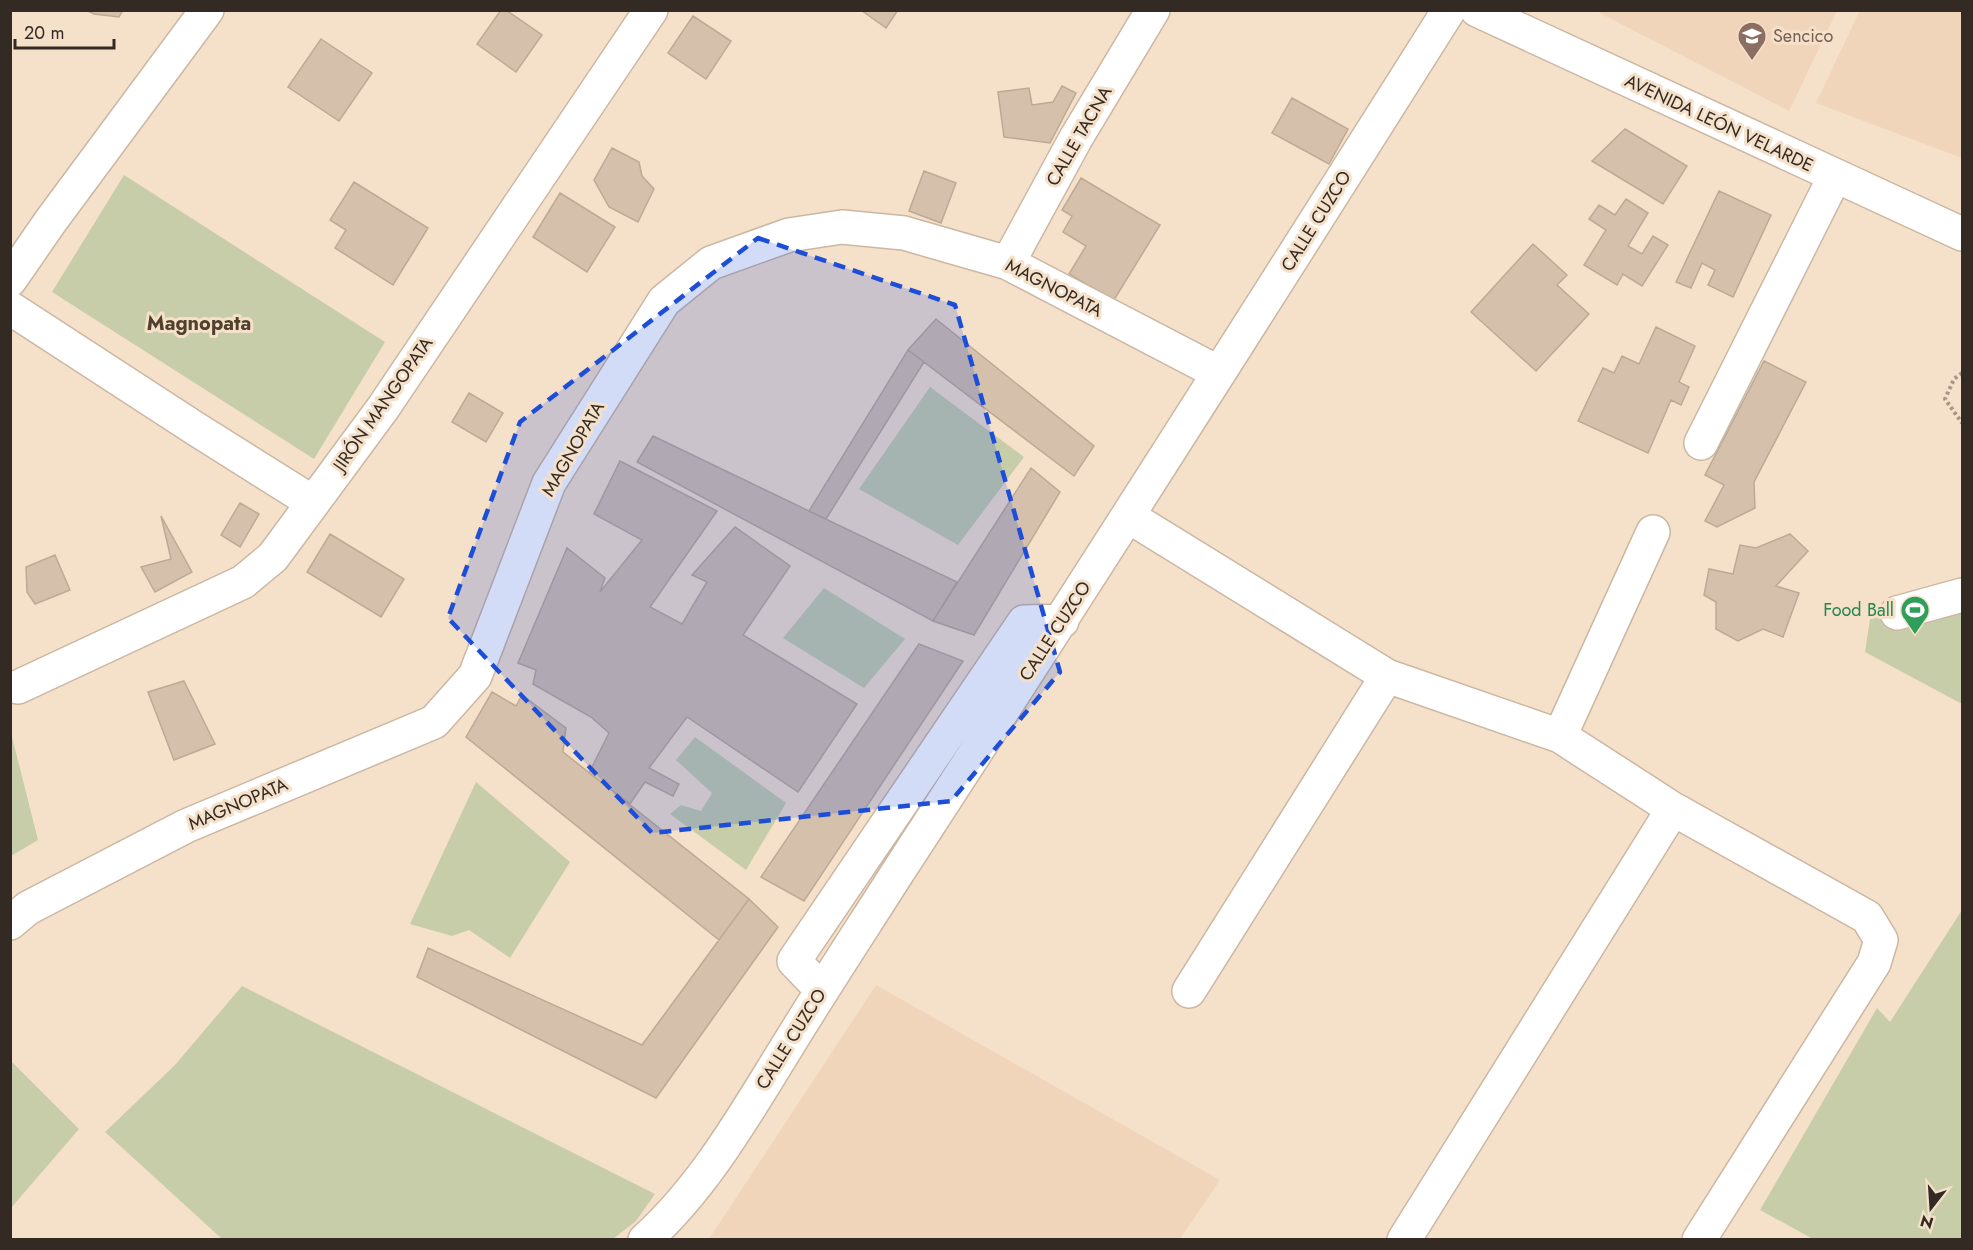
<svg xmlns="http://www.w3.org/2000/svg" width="1973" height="1250" viewBox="0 0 1973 1250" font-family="Jost,sans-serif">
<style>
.built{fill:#f0d5ba}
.green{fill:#c7cda8}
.building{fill:#d5c0ab;stroke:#bea995;stroke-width:1.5}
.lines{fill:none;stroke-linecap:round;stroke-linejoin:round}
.minor-casing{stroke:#ccb7a2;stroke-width:36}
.path{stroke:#a69686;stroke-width:4;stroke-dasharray:3 3;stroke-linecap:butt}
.minor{stroke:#fff;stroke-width:33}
.marked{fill:#1d4ed8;fill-opacity:0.2;stroke:#1d4ed8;stroke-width:4.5;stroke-dasharray:12 8;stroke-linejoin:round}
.labels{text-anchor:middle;stroke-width:6;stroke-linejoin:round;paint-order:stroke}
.education-label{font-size:18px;fill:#785e54;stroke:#f5e0ca;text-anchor:start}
.street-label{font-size:18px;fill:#332b23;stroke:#f5e0ca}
.leisure-label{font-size:18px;fill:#27864d;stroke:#f5e0ca;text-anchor:end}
.neighbourhood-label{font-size:20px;font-weight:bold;fill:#51402d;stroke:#f5e0ca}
</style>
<rect width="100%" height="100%" fill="#f5e0ca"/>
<!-- built -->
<path class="built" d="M1860,10L1962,11V158L1816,103Z
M1596,11H1837L1789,111Z
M876,985L1220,1180L1180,1239H709Z"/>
<!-- green -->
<path class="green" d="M124,175L385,342L314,459L52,292Z
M930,387L1024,457L958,545L859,489Z
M1962,585V704L1865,652L1870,619Z
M824,588L905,639L864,688L783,638Z
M11,733L38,840L11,856H10Z
M695,737L786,803L746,870L670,814L681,805L701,811L712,793L676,760Z
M476,782L570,862L510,958L469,930L452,936L410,924Z
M1962,910V1239H1813L1760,1210L1877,1008L1890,1022Z
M242,986L655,1194L636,1221L613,1239H222L105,1132L175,1065Z
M11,1061L79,1129L11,1208Z"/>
<!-- building -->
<path class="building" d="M86,10H123L119,17L94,14Z
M501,10H506L542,35L516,72L477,44Z
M861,10H898L886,28Z
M693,16L731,41L706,79L668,53Z
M321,39L372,73L339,121L288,87Z
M1062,86L1076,93L1050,143L1004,137L998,92L1029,88L1032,105L1053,102Z
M1292,98L1348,129L1329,164L1272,133Z
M1625,129L1687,166L1663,204L1592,161Z
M612,148L639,162L642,176L654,189L638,222L609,207L594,180Z
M924,171L956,183L941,223L909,211Z
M1081,178L1160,225L1114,300L1069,274L1086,246L1063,232L1072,216L1062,210Z
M354,182L428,228L393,285L335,248L346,230L330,220Z
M1719,191L1771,215L1733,297L1708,285L1715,270L1702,263L1691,288L1676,282Z
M560,193L615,227L587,272L533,237Z
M1626,199L1648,213L1628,246L1642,254L1653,236L1668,245L1642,286L1623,274L1617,285L1584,265L1606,230L1589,219L1599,205L1615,215Z
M1533,244L1567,275L1557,285L1589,314L1536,371L1471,312Z
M936,319L1094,446L1074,476L908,350Z
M1656,327L1695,346L1679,382L1689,387L1681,405L1671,400L1648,453L1578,421L1603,368L1614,373L1622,356L1639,364Z
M908,350L924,362L826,519L809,511Z
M1764,361L1806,382L1754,482L1755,508L1717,527L1705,521L1724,485L1705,475Z
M469,393L503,413L486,442L452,422Z
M653,436L809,511L957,582L933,621L637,462Z
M620,461L717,511L650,607L682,624L707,582L692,575L735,527L790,566L743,635L857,704L798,792L687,717L649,768L679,784L673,796L645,782L630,804L589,773L609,733L591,717L533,684L536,670L518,663L567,548L605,578L600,592L642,540L594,514Z
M1031,468L1060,492L974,635L933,621Z
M240,503L259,514L240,547L221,535Z
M161,516L192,572L155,592L141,567L171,559Z
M330,534L404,579L381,617L307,572Z
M1790,534L1808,551L1776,586L1799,593L1783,637L1763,629L1738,641L1716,629V602L1704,595L1709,569L1733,574L1740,545L1756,548Z
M55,555L70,590L35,604L27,592L26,567Z
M919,644L963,661L804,901L761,877Z
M184,681L215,744L174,760L148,692Z
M492,692L516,706L522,695L566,728L563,752L749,899L719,940L466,737Z
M749,899L778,927L656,1098L417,977L428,948L642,1045Z"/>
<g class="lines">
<!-- minor casing -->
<g class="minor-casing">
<path id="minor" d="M1477,10L1962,234
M1008,263L1076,138L1153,10
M10,280L50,222L207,10
M10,308L196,429L312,502
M1701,443L1835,176
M1128,516L1387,676L1560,736L1673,809L1867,917L1881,940L1874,963L1699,1240
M1897,613L1962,595
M18,687L243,582L273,557L383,408L651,10
M1560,736L1653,532
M10,923L28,908L186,826L434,722L475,676L549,483L664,301L711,263L789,235L842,227L904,233L1008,263L1219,373
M822,990L794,961L1024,622L1062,621
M1189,991L1387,676
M645,1240C704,1187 744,1116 785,1050C821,991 859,933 896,875C1083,588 1266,300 1449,10
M1404,1240L1673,809"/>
</g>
<!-- path -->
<path class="path" d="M1962,373L1954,379L1945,399L1962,423"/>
<!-- minor -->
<use href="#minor" class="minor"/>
</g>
<!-- marked area -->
<path class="marked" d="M758,238L955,305L1060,672L951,801L652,833L448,618L520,422Z"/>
<!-- icons -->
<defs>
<g id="university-pin" transform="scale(1.5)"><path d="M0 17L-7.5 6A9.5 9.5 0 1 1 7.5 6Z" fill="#8d6e63" stroke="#f5e0ca"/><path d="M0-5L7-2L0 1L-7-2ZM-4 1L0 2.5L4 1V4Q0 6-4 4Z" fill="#fff"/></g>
<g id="stadium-pin" transform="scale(1.5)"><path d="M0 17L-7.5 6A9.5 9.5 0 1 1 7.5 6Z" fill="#2e9e5b" stroke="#f5e0ca"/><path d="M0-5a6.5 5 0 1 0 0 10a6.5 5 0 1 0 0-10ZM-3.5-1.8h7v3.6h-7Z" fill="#fff"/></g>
</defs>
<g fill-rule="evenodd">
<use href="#university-pin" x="1752" y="36"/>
<use href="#stadium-pin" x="1915" y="610"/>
</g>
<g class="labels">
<!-- education labels -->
<g class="education-label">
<text x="1773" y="42">Sencico</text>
</g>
<!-- street labels -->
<g class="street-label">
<text transform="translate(1719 123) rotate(25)" y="6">AVENIDA LEÓN VELARDE</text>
<text transform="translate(1079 136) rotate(-60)" y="6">CALLE TACNA</text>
<text transform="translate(1316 221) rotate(-58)" y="6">CALLE CUZCO</text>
<text transform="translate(1054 288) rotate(27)" y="6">MAGNOPATA</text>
<text transform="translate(383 404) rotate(-55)" y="6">JIRÓN MANGOPATA</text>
<text transform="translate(573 449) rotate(-60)" y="6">MAGNOPATA</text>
<text transform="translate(1055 631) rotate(-57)" y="6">CALLE CUZCO</text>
<text transform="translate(238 804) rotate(-23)" y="6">MAGNOPATA</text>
<text transform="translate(791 1039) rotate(-58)" y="6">CALLE CUZCO</text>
</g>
<!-- leisure labels -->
<g class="leisure-label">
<text x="1894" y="616">Food Ball</text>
</g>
<!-- neighbourhood labels -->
<g class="neighbourhood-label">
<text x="199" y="330">Magnopata</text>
</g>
</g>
<!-- border -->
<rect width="1973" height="1250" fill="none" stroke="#332b23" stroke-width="24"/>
<!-- north arrow -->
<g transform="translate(1931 1208) rotate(197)" stroke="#f5e0ca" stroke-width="4.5" paint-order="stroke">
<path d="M0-4.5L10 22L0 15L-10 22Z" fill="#332b23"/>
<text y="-9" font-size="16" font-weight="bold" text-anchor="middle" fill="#332b23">N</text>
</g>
<!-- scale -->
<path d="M15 39v9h99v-9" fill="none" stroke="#332b23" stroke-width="3"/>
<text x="24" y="39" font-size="18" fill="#332b23" stroke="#f5e0ca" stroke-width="4.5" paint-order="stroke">20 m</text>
</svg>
